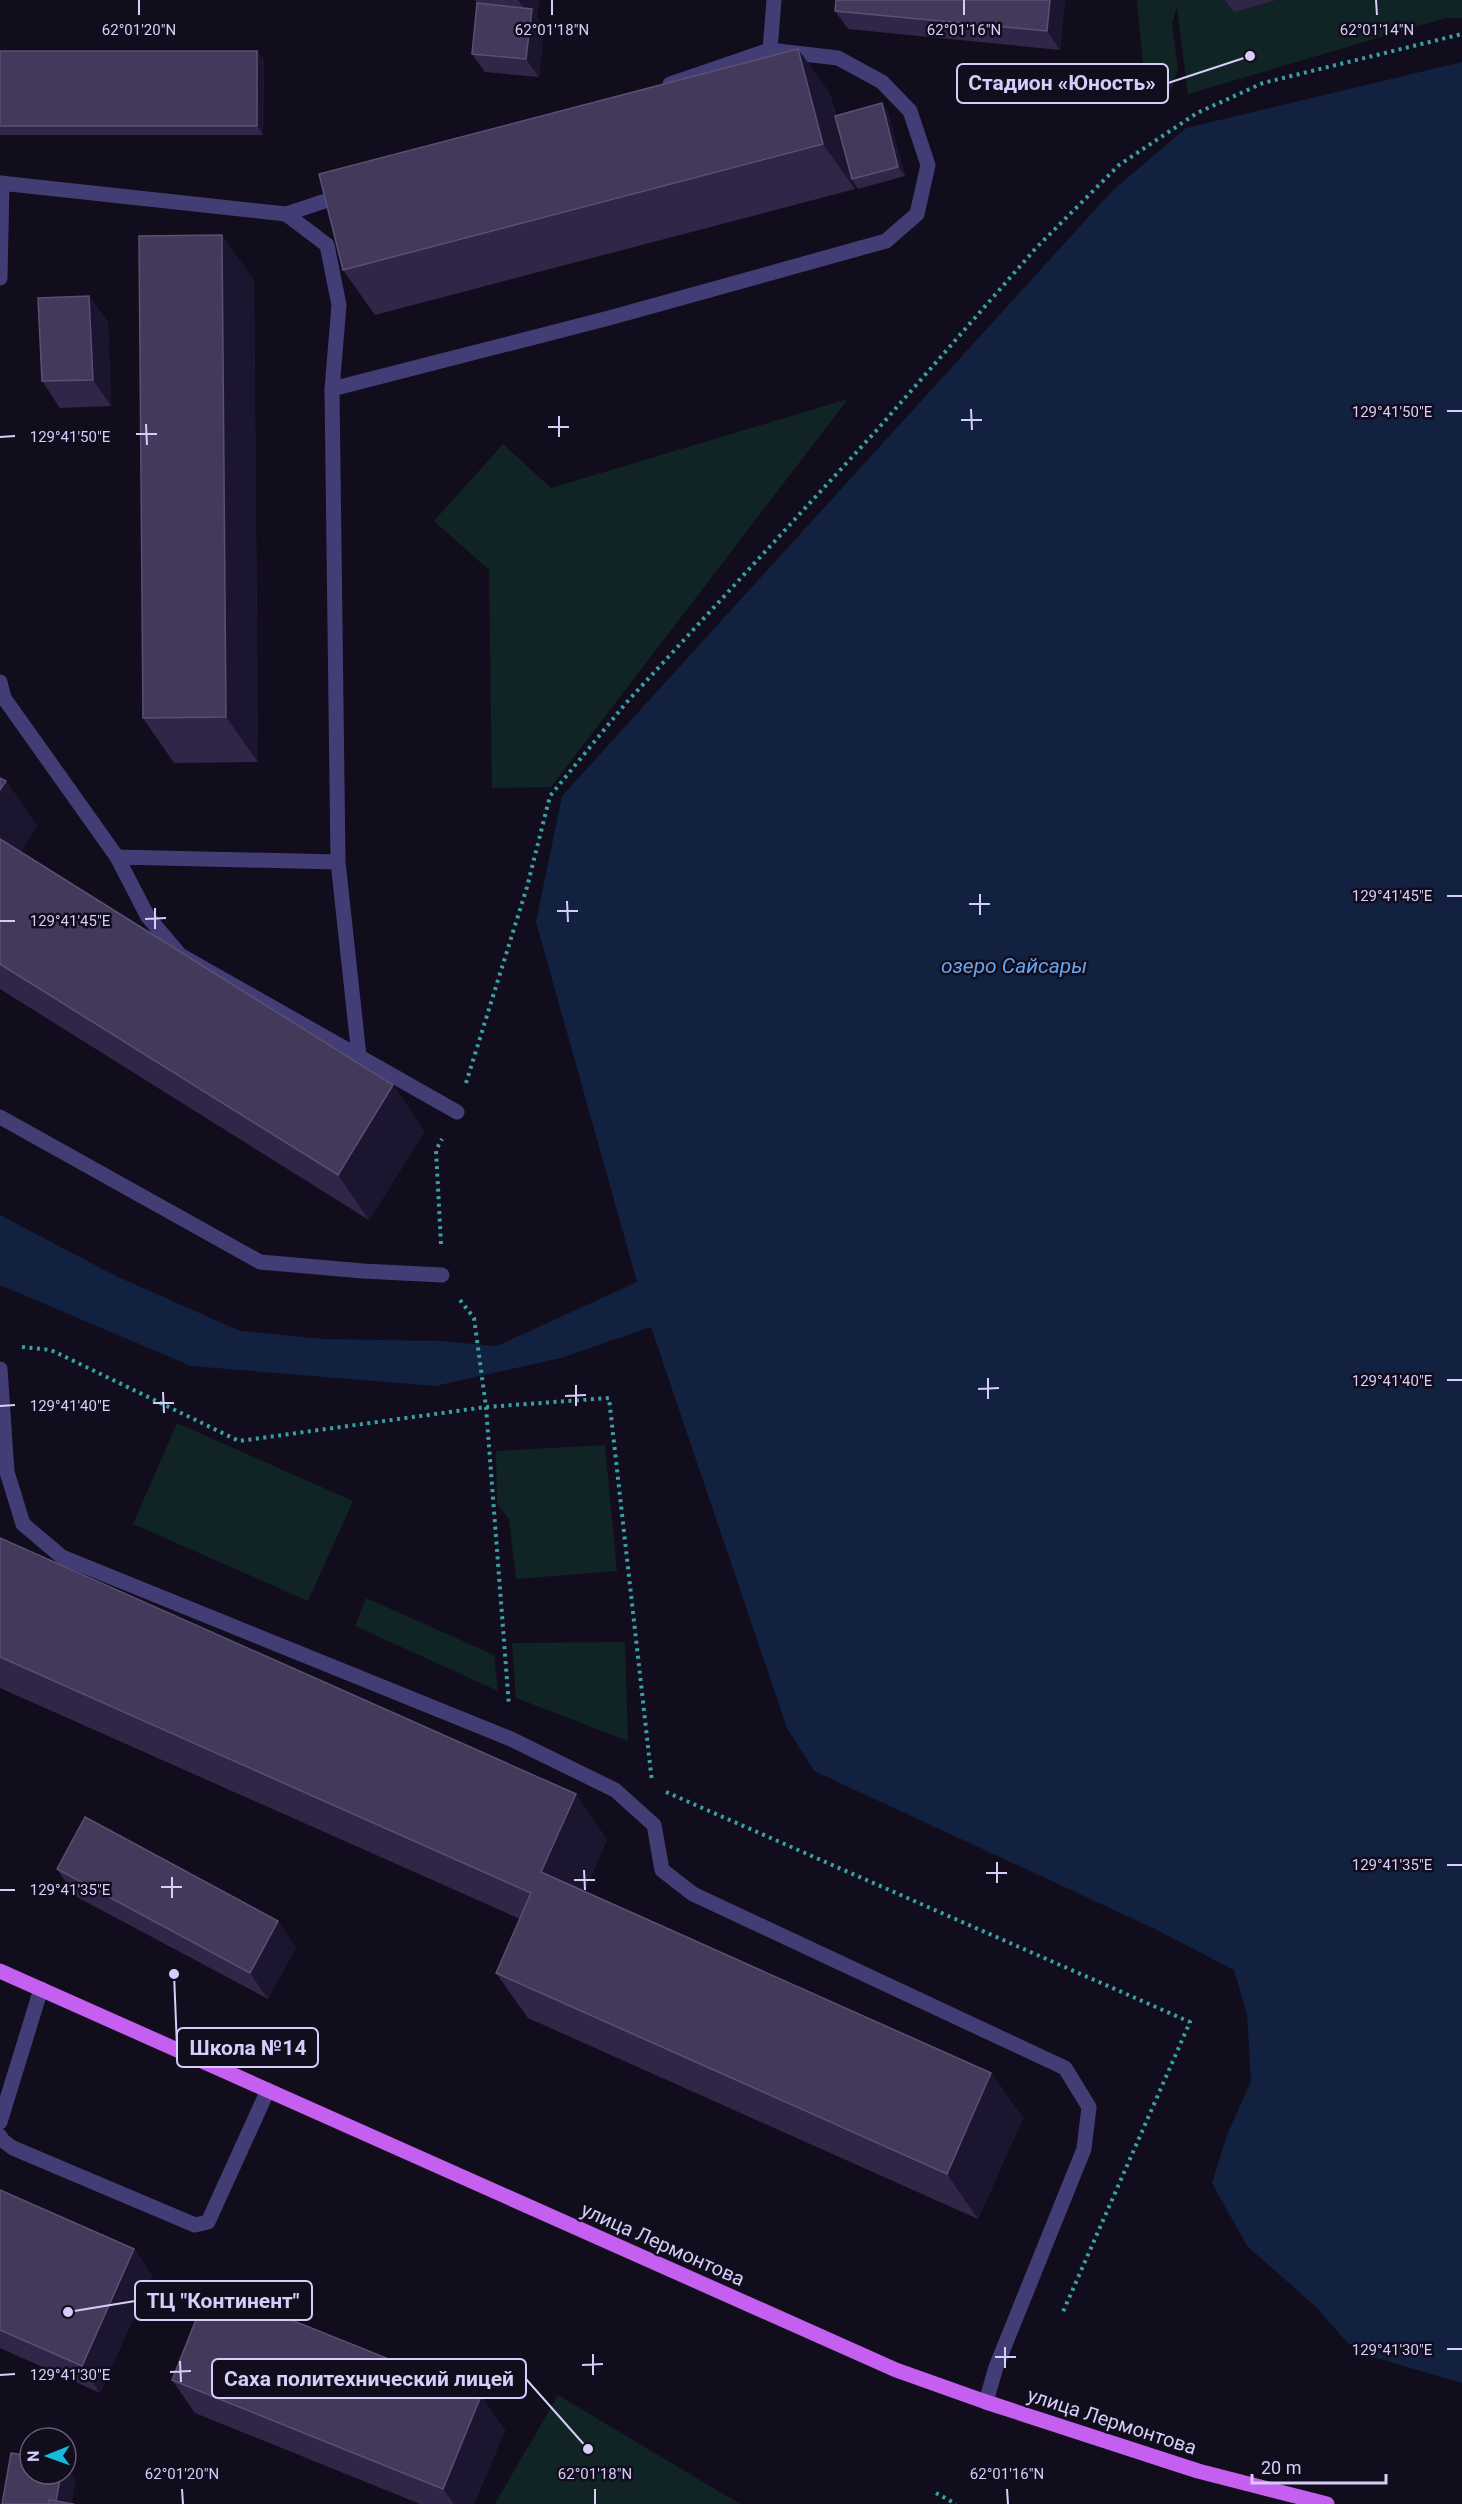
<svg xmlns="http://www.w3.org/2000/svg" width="1462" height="2504" viewBox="0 0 1462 2504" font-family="Roboto,sans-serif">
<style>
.green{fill:#112425}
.water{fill:#122140}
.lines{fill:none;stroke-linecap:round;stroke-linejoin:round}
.path{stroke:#38a1a3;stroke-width:4;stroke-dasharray:3 4.5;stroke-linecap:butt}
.service{stroke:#433d76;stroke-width:15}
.primary{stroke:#c45fef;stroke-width:15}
.wall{fill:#302748}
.shaded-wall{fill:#1c152f}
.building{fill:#42395b;stroke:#595074;stroke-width:1.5}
.ticks{fill:none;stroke:#d6cdfa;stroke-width:2}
.labels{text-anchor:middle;stroke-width:5;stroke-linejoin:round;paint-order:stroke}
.street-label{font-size:20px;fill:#d6cdfa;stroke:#110d1c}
.water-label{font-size:21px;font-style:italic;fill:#66a5f0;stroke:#110d1c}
.ticks-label{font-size:15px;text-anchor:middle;fill:#d6cdfa;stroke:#110d1c;stroke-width:5;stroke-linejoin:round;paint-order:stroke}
.leader{fill:none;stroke:#d6cdfa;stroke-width:2}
.callout-dot{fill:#d6cdfa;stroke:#110d1c;stroke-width:2}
.callout{fill:#110d1c;stroke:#d6cdfa;stroke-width:2}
.callout-label{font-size:21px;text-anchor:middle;font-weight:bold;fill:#d6cdfa}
</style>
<rect width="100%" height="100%" fill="#110d1c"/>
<!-- green -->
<path class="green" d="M1137,0H1462V18H1446L1188,94L1177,7L1172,24L1178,69L1171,90L1163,95L1151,96L1143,66Z
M848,399L551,787L492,788L489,570L434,521L503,444L551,488Z
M177,1423L353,1501L308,1601L133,1524Z
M605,1445L617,1571L516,1579L509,1519L497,1504L496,1451Z
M366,1598L494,1655L498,1691L355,1626Z
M625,1642L628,1741L516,1698L512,1643Z
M558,2395L740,2504H495Z"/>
<!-- water -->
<path class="water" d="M1462,62V2383L1356,2352L1314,2305L1247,2246L1212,2183L1227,2135L1251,2081L1247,2015L1234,1970L1155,1929L814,1771L787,1728L651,1327L561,1358L435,1386L191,1366L0,1285V1215L116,1276L240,1331L324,1339L440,1341L497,1346L637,1282L536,922L562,796L1113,190L1186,128Z"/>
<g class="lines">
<!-- path -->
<path class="path" d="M466,1083L527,887L550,796L626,703L876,431L1036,248L1119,165L1197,113L1263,83L1462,34
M441,1244L436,1150L442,1139
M460,1300L474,1318L486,1407L509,1706
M22,1347L51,1350L239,1441L486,1407L609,1398L652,1782
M666,1792L1190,2022L1062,2314
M936,2493L956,2504"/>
<!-- service -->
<path class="service" d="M670,84L770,50
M0,183L286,214L327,245L339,305L332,389L609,318L886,241L917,214L928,165L910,111L882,82L838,58L770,50L774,0
M286,214L343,195
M0,278L2,183
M0,682L4,698L117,857L338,862L332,389
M117,857L148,917L180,955L457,1112
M338,862L359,1056
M0,1117L260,1262L363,1271L442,1275
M0,1369L7,1472L23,1524L62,1557L511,1739L615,1790L654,1825L662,1870L693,1894L1065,2068L1089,2107L1084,2149L996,2367L986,2402
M0,2122L41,1989
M0,2136L2,2140L13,2148L195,2225L208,2222L268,2090"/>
<!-- primary -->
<path class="primary" d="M0,1971L896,2370L986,2402L1198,2471L1327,2504"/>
</g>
<!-- wall -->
<path class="wall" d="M475,0H539L537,17L544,27L539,77L485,72L472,54L477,3Z
M1065,0L1060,50L848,29L835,11Z
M1225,0H1276L1234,12Z
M798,49L830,94L836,115L882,103L888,113L905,176L858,189L852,180L855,189L375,315L343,270Z
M0,51H257L264,60L263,135H0Z
M254,280L258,762L174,763L143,718Z
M89,296L108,322L111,406L60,408L42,381Z
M0,778L6,781L37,826L21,852L425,1131L369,1220L0,989Z
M0,1538L607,1839L584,1892L991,2073L1023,2118L978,2219L528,2018L496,1973L520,1919L0,1688Z
M57,1869L296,1947L268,1999L75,1896Z
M0,2190L134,2249L152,2276L100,2393L0,2348Z
M172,2380L481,2396L505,2430L474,2504H420L195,2413Z"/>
<!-- shaded-wall -->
<path class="shaded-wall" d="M518,0H539L537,17L544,27L539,77L526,59L531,18Z
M1050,0H1065L1060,50L1047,31Z
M798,49L830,94L855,189L823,144Z
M257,51L264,60L263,135L257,126Z
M882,103L888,113L905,176L898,167Z
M222,235L254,280L258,762L226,717Z
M89,296L108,322L111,406L93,380Z
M6,781L37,826L10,871L0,856V790Z
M393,1085L425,1131L369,1220L338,1175Z
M576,1794L607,1839L572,1917L541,1872Z
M278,1921L296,1947L268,1999L250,1973Z
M991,2073L1023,2118L978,2219L947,2174Z
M134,2249L152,2276L100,2393L82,2366Z
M481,2396L505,2430L474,2504H454L443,2489Z
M66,2466L76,2480L71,2504H56L61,2474H66Z"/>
<!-- building -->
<path class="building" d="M836,0H1050L1047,31L835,11Z
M477,3L532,9L526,59L472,54Z
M798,49L823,144L343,270L319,174Z
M0,51H257V126H0Z
M882,103L898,167L852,179L835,116Z
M222,235L226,717L143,718L139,236Z
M89,296L93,380L42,381L38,298Z
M0,778L6,781L0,790Z
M0,839L393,1085L338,1175L0,964Z
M0,1538L576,1794L541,1872L991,2073L947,2174L496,1973L531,1893L0,1657Z
M85,1817L278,1921L250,1973L57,1869Z
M0,2190L134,2249L82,2366L0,2330Z
M209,2287L481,2396L443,2489L172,2380Z
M11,2453L30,2456V2474H61L56,2501L49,2500L48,2504H2Z
M49,2500L74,2504H48Z"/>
<!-- ticks -->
<path class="ticks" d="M139,0V15M552,0V15M964,0V15M1376,0L1377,15M971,409L972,430M1447,411H1462M559,416V437M961,420H982M146,424L147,445M548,427H569M136,434H157M0,437L15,436M980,894V915M1447,896H1462M567,901L568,922M969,904H990M155,908V929M557,911H578M145,919L166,918M0,921H15M988,1378V1399M1447,1380H1462M576,1385V1406M978,1389L999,1388M163,1392L164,1413M565,1396L586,1395M153,1403H174M0,1406L15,1405M997,1862V1883M1447,1865H1462M584,1870L585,1890M986,1873H1007M172,1877V1898M574,1880H595M161,1887H182M0,1890H15M1005,2347V2368M1447,2349H1462M593,2354V2375M995,2357H1016M180,2361L181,2382M582,2365L603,2364M170,2372L191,2371M0,2375L15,2374M182,2489L183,2504M595,2489V2504M1007,2489L1008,2504"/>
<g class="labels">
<!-- street labels -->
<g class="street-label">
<text transform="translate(663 2244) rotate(24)" y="7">улица Лермонтова</text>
<text transform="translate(1112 2421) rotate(18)" y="7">улица Лермонтова</text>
</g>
<!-- water labels -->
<g class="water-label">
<text x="1014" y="973">озеро Сайсары</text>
</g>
</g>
<g class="ticks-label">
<text x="139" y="35">62°01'20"N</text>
<text x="552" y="35">62°01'18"N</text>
<text x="964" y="35">62°01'16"N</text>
<text x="1377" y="35">62°01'14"N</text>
<text x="1392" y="417">129°41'50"E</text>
<text x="70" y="442">129°41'50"E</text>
<text x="1392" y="901">129°41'45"E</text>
<text x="70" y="926">129°41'45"E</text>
<text x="1392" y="1386">129°41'40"E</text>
<text x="70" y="1411">129°41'40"E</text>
<text x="1392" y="1870">129°41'35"E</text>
<text x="70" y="1895">129°41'35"E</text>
<text x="1392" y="2355">129°41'30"E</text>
<text x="70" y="2380">129°41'30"E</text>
<text x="182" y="2479">62°01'20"N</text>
<text x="595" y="2479">62°01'18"N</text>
<text x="1007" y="2479">62°01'16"N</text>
</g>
<!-- callouts -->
<path class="leader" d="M1250 56L1168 83M174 1974L177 2047M68 2312L135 2301M588 2449L526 2379"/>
<g class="callout-dot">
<circle cx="1250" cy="56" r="6"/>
<circle cx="174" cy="1974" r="6"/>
<circle cx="68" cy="2312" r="6"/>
<circle cx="588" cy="2449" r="6"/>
</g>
<g class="callout">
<rect x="957" y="64" width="211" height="39" rx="6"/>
<rect x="177" y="2028" width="141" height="39" rx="6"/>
<rect x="135" y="2281" width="177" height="39" rx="6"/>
<rect x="212" y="2359" width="314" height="39" rx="6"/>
</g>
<g class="callout-label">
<text x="1062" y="90">Стадион «Юность»</text>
<text x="248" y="2055">Школа №14</text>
<text x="223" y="2308">ТЦ "Континент"</text>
<text x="369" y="2386">Саха политехнический лицей</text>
</g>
<!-- north arrow -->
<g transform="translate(48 2456) rotate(269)"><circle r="28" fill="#110d1c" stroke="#605a75" stroke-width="1.5"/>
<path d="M0-4.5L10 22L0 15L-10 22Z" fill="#16badd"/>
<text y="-9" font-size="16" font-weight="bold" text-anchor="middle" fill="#d6cdfa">N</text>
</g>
<!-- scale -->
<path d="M1252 2474v9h134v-9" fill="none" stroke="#d6cdfa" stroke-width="3"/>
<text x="1261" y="2474" font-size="18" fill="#d6cdfa" stroke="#110d1c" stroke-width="4.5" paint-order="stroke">20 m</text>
</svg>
